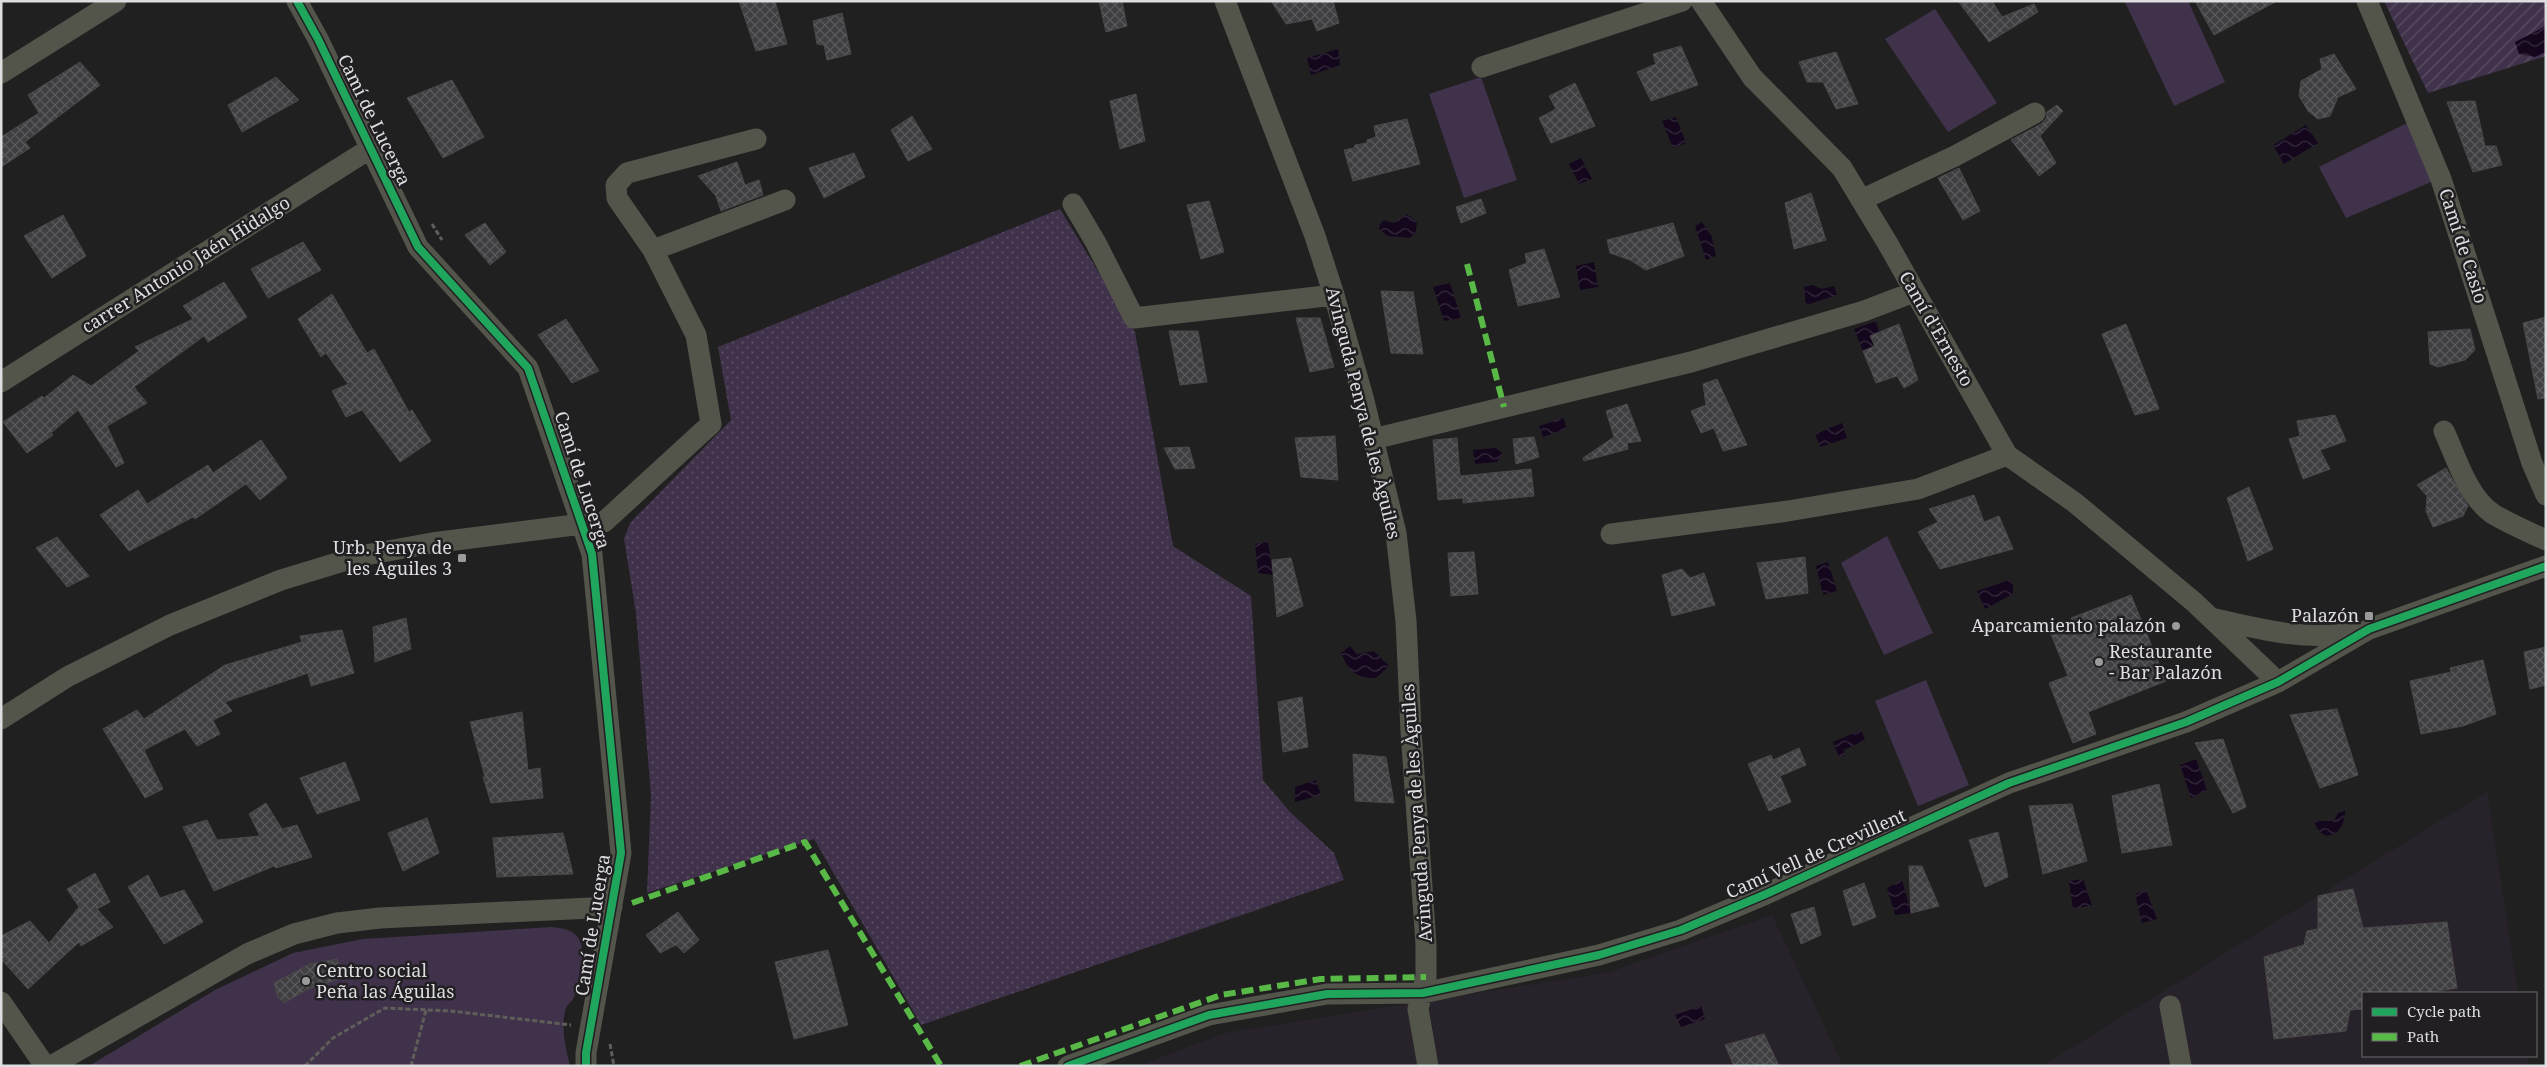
<svg xmlns="http://www.w3.org/2000/svg" width="2547" height="1067" viewBox="0 0 2547 1067" font-family="'Noto Serif',serif">
<style>
.built{fill:#28232b}
.grass{fill:url(#grass-dots)}
.park{fill:#40324a}
.garden{fill:url(#garden-furrows)}
.water{fill:url(#water-waves)}
.building{fill:url(#building-cross-hatch);stroke:#4a484a}
.lines{fill:none;stroke-linecap:round;stroke-linejoin:round}
.path{stroke:#5e5f5a;stroke-width:3;stroke-dasharray:5 2.5;stroke-linecap:butt}
.minor{stroke:#53554b;stroke-width:21}
.quiet{stroke:#58b947;stroke-width:6;stroke-dasharray:12 6;stroke-linecap:butt}
.cycleway-casing{stroke:#211f22;stroke-width:11}
.cycleway{stroke:#20a55d;stroke-width:8}
.poi-dot{fill:#9c9b9c;stroke:#211f22;stroke-width:2}
.labels{text-anchor:middle;stroke-width:5;stroke-linejoin:round;paint-order:stroke}
.street-label{font-size:18px;fill:#dedddf;stroke:#211f22}
.poi-label{font-size:18px;fill:#dedddf;stroke:#211f22;text-anchor:end}
</style>
<defs>
<pattern id="grass-dots" width="8" height="8" patternUnits="userSpaceOnUse" patternTransform="scale(1.25)"><rect width="8" height="8" fill="#40324a"/><path d="M2 2h.1M6 6h.1" fill="none" stroke="#5b4f64" stroke-width="1.8" stroke-linecap="round"/></pattern>
<pattern id="garden-furrows" width="10" height="10" patternUnits="userSpaceOnUse" patternTransform="scale(1.25)"><rect width="10" height="10" fill="#40324a"/><path d="M-1 1l2-2M0 10L10 0M9 11l2-2" fill="none" stroke="#5b4f64"/></pattern>
<pattern id="water-waves" width="16" height="10" patternUnits="userSpaceOnUse" patternTransform="scale(1.25)"><rect width="16" height="10" fill="#14071d"/><path d="M0 5q4-4 8 0t8 0" fill="none" stroke="#362b3d"/></pattern>
<pattern id="building-cross-hatch" width="8" height="8" patternUnits="userSpaceOnUse" patternTransform="scale(1.25)"><rect width="8" height="8" fill="#3f3e40"/><path d="M0 0l8 8M0 8l8-8" fill="none" stroke="#5a595b"/></pattern>
</defs>
<rect width="100%" height="100%" fill="#212021"/>
<!-- built -->
<path class="built" d="M2487,792L2518,993H2363V1056H2528L2529,1066H2042Z
M1772,915L1843,1066H1138L1225,1033L1610,972Z"/>
<!-- grass -->
<path class="grass" d="M1060,209L1135,332L1173,546L1251,596L1263,780L1289,811L1334,853L1344,880L921,1025L814,839L647,893L651,795L636,613L624,539L630,523L731,420L718,347Z"/>
<!-- park -->
<path class="park" d="M2188,1L2225,82L2174,106L2125,2Z
M1935,9L1997,103L1948,132L1885,39Z
M1481,77L1517,180L1464,198L1429,94Z
M2411,121L2436,180L2346,218L2319,167Z
M1887,536L1933,633L1884,655L1841,563Z
M1926,680L1969,785L1918,806L1875,701Z
M552,927C562,928 574,930 579,939C587,951 579,987 573,999C571,1002 567,1005 566,1008C560,1025 566,1050 570,1066H89L215,990L293,953L363,939Z"/>
<!-- garden -->
<path class="garden" d="M2384,1H2546V56L2428,93Z"/>
<!-- water -->
<path class="water" d="M2546,26V52L2535,57L2519,54L2515,42Z
M1338,49L1340,65L1311,75L1307,58Z
M1676,117L1686,143L1673,148L1662,121Z
M2306,125L2318,143L2284,164L2273,145Z
M1581,158L1592,179L1579,184L1569,164Z
M1407,214L1417,222L1416,232L1410,238L1388,236L1379,229L1380,224L1384,220L1393,223Z
M1702,222L1712,237L1716,256L1706,260L1695,226Z
M1594,262L1598,287L1580,290L1576,266Z
M1450,283L1461,318L1444,321L1433,287Z
M1813,285L1822,289L1834,286L1837,295L1806,305L1804,287Z
M1876,321L1879,332L1871,336L1875,346L1863,351L1854,329Z
M1564,418L1566,429L1543,437L1539,426Z
M1842,423L1847,438L1820,447L1815,434Z
M1496,448L1503,454L1497,462L1475,464L1473,450Z
M1268,541L1273,575L1258,573L1255,544Z
M1828,562L1837,591L1823,595L1816,566Z
M2009,580L2013,584V594L1985,609L1977,591Z
M1350,646L1357,654L1374,651L1389,666L1376,678C1355,678 1349,671 1341,653Z
M1861,730L1865,740L1844,750L1845,755L1839,757L1833,742Z
M2196,759L2207,790L2191,798L2180,765Z
M1316,780L1321,795L1295,802V787Z
M2345,811C2345,835 2322,847 2314,821H2334L2338,813Z
M2083,879L2092,905L2073,909L2069,881Z
M1902,880L1911,913L1895,915L1887,888Z
M2146,890L2157,919L2142,923L2135,894Z
M1701,1006L1705,1019L1681,1027L1675,1015Z"/>
<!-- building -->
<path class="building" d="M739,1H775L787,44L756,51Z
M1099,1H1122L1127,26L1106,32Z
M1271,1H1333L1339,23L1317,31L1312,19L1286,24Z
M1958,1H1992L2002,17L2034,4L2038,12L1989,42Z
M2195,1H2277L2214,35Z
M842,13L851,54L827,60L824,45L817,44L813,21Z
M1681,46L1698,85L1651,101L1637,72L1656,64L1653,54Z
M1836,52L1858,104L1836,109L1823,82H1807L1799,62Z
M2334,54L2356,89L2338,97L2330,116L2318,119L2308,111L2299,96L2301,81L2322,69L2320,59Z
M80,62L100,85L25,142L30,148L1,167V137L39,113L28,95Z
M276,77L299,100L242,132L228,105Z
M452,80L484,137L443,158L407,98Z
M1575,83L1595,126L1551,143L1539,118L1556,109L1549,96Z
M1136,94L1145,141L1120,149L1110,101Z
M2475,101L2485,146H2496L2502,165L2473,172L2447,102Z
M2057,105L2063,111L2040,136L2056,163L2039,176L2011,140L2041,124L2046,119L2047,112Z
M912,116L932,149L908,161L891,130Z
M1407,119L1420,164L1353,181L1344,150L1354,148L1355,145L1367,143V140L1376,137L1374,126Z
M854,153L865,177L824,198L809,168Z
M737,162L745,185L759,180L763,195L721,211L716,196L698,176Z
M1959,168L1980,211L1963,220L1938,178Z
M1811,193L1826,240L1794,249L1785,203Z
M1481,199L1486,213L1461,223L1456,207Z
M1209,201L1224,252L1201,259L1187,205Z
M63,215L86,256L52,278L24,236Z
M485,223L506,252L490,265L465,235Z
M1673,223L1684,256L1646,270L1630,260L1610,253L1607,240Z
M303,242L321,270L268,298L251,269Z
M1544,249L1560,297L1518,306L1509,270L1527,263L1525,254Z
M224,282L247,317L208,342L204,336L134,387L147,403L107,426L124,463L116,467L78,410L51,433L53,435L27,453L3,422L42,396L44,398L73,375L91,386L139,351L135,347L193,319L183,306Z
M1381,291L1413,292L1423,354L1391,353Z
M332,294L367,353L374,349L409,412L412,410L431,441L400,462L362,410L346,417L332,391L348,384L326,353L321,357L298,319Z
M2546,317V398L2538,399L2523,323Z
M1296,318H1320L1334,367L1310,372Z
M566,319L599,371L572,383L538,335Z
M1899,324L1918,380L1904,388L1897,376L1876,383L1863,351L1875,346L1870,336Z
M2126,324L2159,409L2135,415L2102,334Z
M2470,329L2475,350L2465,360L2438,367L2430,364L2428,332Z
M1169,331H1198L1207,382L1180,385Z
M1717,379L1747,445L1723,451L1714,428L1701,433L1691,411L1706,405L1703,384Z
M1627,404L1641,441L1627,443L1628,449L1584,461L1583,458L1614,437L1606,411Z
M2335,415L2346,441L2320,450L2330,469L2303,479L2289,439L2300,436L2297,421Z
M1335,436L1338,480L1301,477L1295,438Z
M1534,437L1539,457L1516,464L1513,439Z
M1457,438L1460,476L1531,469L1534,496L1463,503V498L1438,500L1433,440Z
M261,440L287,478L260,500L246,484L195,519L193,517L129,551L100,515L138,490L147,504L208,465L213,473Z
M1189,447L1195,468L1175,469L1164,448Z
M2446,468L2468,506L2463,516L2433,527L2426,511L2427,496L2417,485Z
M2249,487L2273,549L2248,561L2227,498Z
M1974,495L1984,522L1999,516L2013,549L1940,569L1918,532L1938,522L1929,509Z
M57,537L89,576L67,587L36,548Z
M1474,552L1478,594L1451,596L1448,553Z
M1805,557L1808,593L1766,599L1757,563Z
M1291,558L1303,606L1277,617L1272,560Z
M1682,569L1690,578L1704,573L1715,605L1672,616L1662,575Z
M2131,595L2166,681L2088,712L2096,734L2073,743L2049,683L2068,676L2050,632L2073,623L2071,618Z
M406,618L411,649L375,662L373,627Z
M342,630L354,673L311,686L308,673L225,702L232,711L213,720L220,734L197,746L185,729L144,750L163,789L145,798L103,729L137,710L144,719L225,665L302,642L300,636Z
M2546,647V685L2530,689L2524,652Z
M2483,660L2496,714L2463,726L2421,734L2410,681L2451,672L2450,668Z
M1302,697L1308,747L1283,752L1278,702Z
M2337,709L2358,775L2320,788L2290,715Z
M522,712L528,770L540,768L543,798L491,803L483,777H485L470,722Z
M2223,739L2246,807L2233,813L2195,743Z
M1799,748L1806,765L1780,776L1791,802L1769,811L1748,764L1771,755L1773,760Z
M1353,754L1386,757L1394,803L1355,801Z
M345,762L360,800L317,814L300,778Z
M2159,784L2172,845L2122,853L2112,796Z
M266,803L282,829L297,825L312,857L276,868L274,866L214,891L183,827L207,820L217,840L260,836L249,814Z
M2072,804L2087,861L2043,874L2029,806Z
M427,818L439,853L403,871L388,833Z
M1998,832L2008,877L1985,887L1969,840Z
M563,833L573,874L497,877L493,838Z
M1909,866H1922L1939,906L1911,913Z
M95,873L110,902L97,909L113,927L81,946L79,942L28,989L1,959V936L30,921L49,943L79,907L67,889Z
M148,875L160,898L184,890L203,922L164,944L128,887Z
M1864,883L1876,917L1853,926L1843,891Z
M2353,889L2363,928L2447,922L2457,988L2426,993H2363V1009L2350,1010L2346,1031L2274,1039L2264,957L2304,945L2307,931L2318,929V896Z
M1814,907L1821,935L1801,944L1791,914Z
M678,912L699,940L684,953L676,945L660,953L646,935Z
M828,950L848,1025L794,1039L775,962Z
M337,959L342,978L308,989L284,1003L278,997L274,983L310,964Z
M1764,1034L1779,1066H1734L1725,1045Z"/>
<g class="lines">
<!-- path -->
<path class="path" d="M432,224L442,240
M610,1044L614,1066
M305,1066L333,1038L385,1008L451,1011L571,1025
M411,1066L426,1010"/>
<!-- minor -->
<path class="minor" d="M297,1L318,39L418,247L528,368L592,554L621,853L586,1053V1066
M1225,1L1315,236L1334,295L1363,397L1396,533L1406,621L1411,731L1426,944V977L1418,1009L1428,1066
M1701,1L1752,77L1842,168L1888,244L2007,455L2074,502L2194,602L2278,682
M2367,1L2441,179L2532,463L2546,495
M1482,67L1682,1
M1,73L116,1
M1861,200L1955,156L2035,113
M1073,204L1096,243L1134,318L1334,295
M653,250L785,200
M1,382L371,148
M2444,431C2457,459 2467,496 2493,514C2510,524 2528,532 2546,540
M1373,439L1691,362L1864,311L1914,292
M604,522L711,424L696,335L653,250L617,198L616,185L627,173L756,139
M1611,534L1788,511L1918,489L2007,455
M2211,618C2258,629 2308,642 2356,632
M1,719L67,677L170,625L281,580L360,556L432,543L582,524
M1,1002L45,1066
M2170,1006L2181,1066
M51,1066L247,954L294,934L337,923L380,918L612,907
M1068,1066L1209,1015L1327,994L1423,993L1599,955L1681,930L1766,894L2009,783L2186,722L2278,682L2369,629L2546,566"/>
<!-- quiet -->
<path class="quiet" d="M1467,264L1504,407
M632,903L805,842L941,1066
M1020,1066L1221,995L1321,979L1426,977"/>
<!-- cycleway casing -->
<g class="cycleway-casing">
<path id="cycleway" d="M297,1L318,39L418,247L528,368L592,554L621,853L586,1053V1066
M1068,1066L1209,1015L1327,994L1423,993L1599,955L1681,930L1766,894L2009,783L2186,722L2278,682L2369,629L2546,566"/>
</g>
<!-- cycleway -->
<use href="#cycleway" class="cycleway"/>
</g>
<!-- markers -->
<g class="poi-dot">
<rect x="457" y="553" width="10" height="10" rx="2.5"/>
<rect x="2364" y="611" width="10" height="10" rx="2.5"/>
<circle cx="2176" cy="626" r="5"/>
<circle cx="2099" cy="662" r="5"/>
<circle cx="306" cy="981" r="5"/>
</g>
<g class="labels">
<!-- street labels -->
<g class="street-label">
<text transform="translate(374 120) rotate(64)" y="6">Camí de Lucerga</text>
<text transform="translate(2463 246) rotate(72)" y="6">Camí de Casio</text>
<text transform="translate(186 265) rotate(-32)" y="6">carrer Antonio Jaén Hidalgo</text>
<text transform="translate(1936 329) rotate(60)" y="6">Camí d'Ernesto</text>
<text transform="translate(1363 413) rotate(76)" y="6">Avinguda Penya de les Àguiles</text>
<text transform="translate(582 480) rotate(72)" y="6">Camí de Lucerga</text>
<text transform="translate(1417 813) rotate(-94)" y="6">Avinguda Penya de les Àguiles</text>
<text transform="translate(1816 854) rotate(-24)" y="6">Camí Vell de Crevillent</text>
<text transform="translate(593 925) rotate(-81)" y="6">Camí de Lucerga</text>
</g>
<!-- poi labels -->
<g class="poi-label">
<text x="452" y="554">Urb. Penya de<tspan x="452" dy="21">les Àguiles 3</tspan></text>
<text x="2359" y="622">Palazón</text>
<text x="2166" y="632">Aparcamiento palazón</text>
<text x="2109" y="658" text-anchor="start">Restaurante<tspan x="2109" dy="21">- Bar Palazón</tspan></text>
<text x="316" y="977" text-anchor="start">Centro social<tspan x="316" dy="21">Peña las Águilas</tspan></text>
</g>
</g>
<!-- border -->
<rect width="2547" height="1067" fill="none" stroke="#dedddf" stroke-width="5"/>
<!-- legend -->
<rect x="2362" y="992" width="175" height="65" fill="#211f22" stroke="#6d6b6e"/>
<rect x="2372" y="1008" width="25" height="8" fill="#20a55d" stroke="#6d6b6e"/>
<text x="2407" y="1017" font-size="15" fill="#dedddf">Cycle path</text>
<rect x="2372" y="1033" width="25" height="8" fill="#58b947" stroke="#6d6b6e"/>
<text x="2407" y="1042" font-size="15" fill="#dedddf">Path</text>
</svg>
